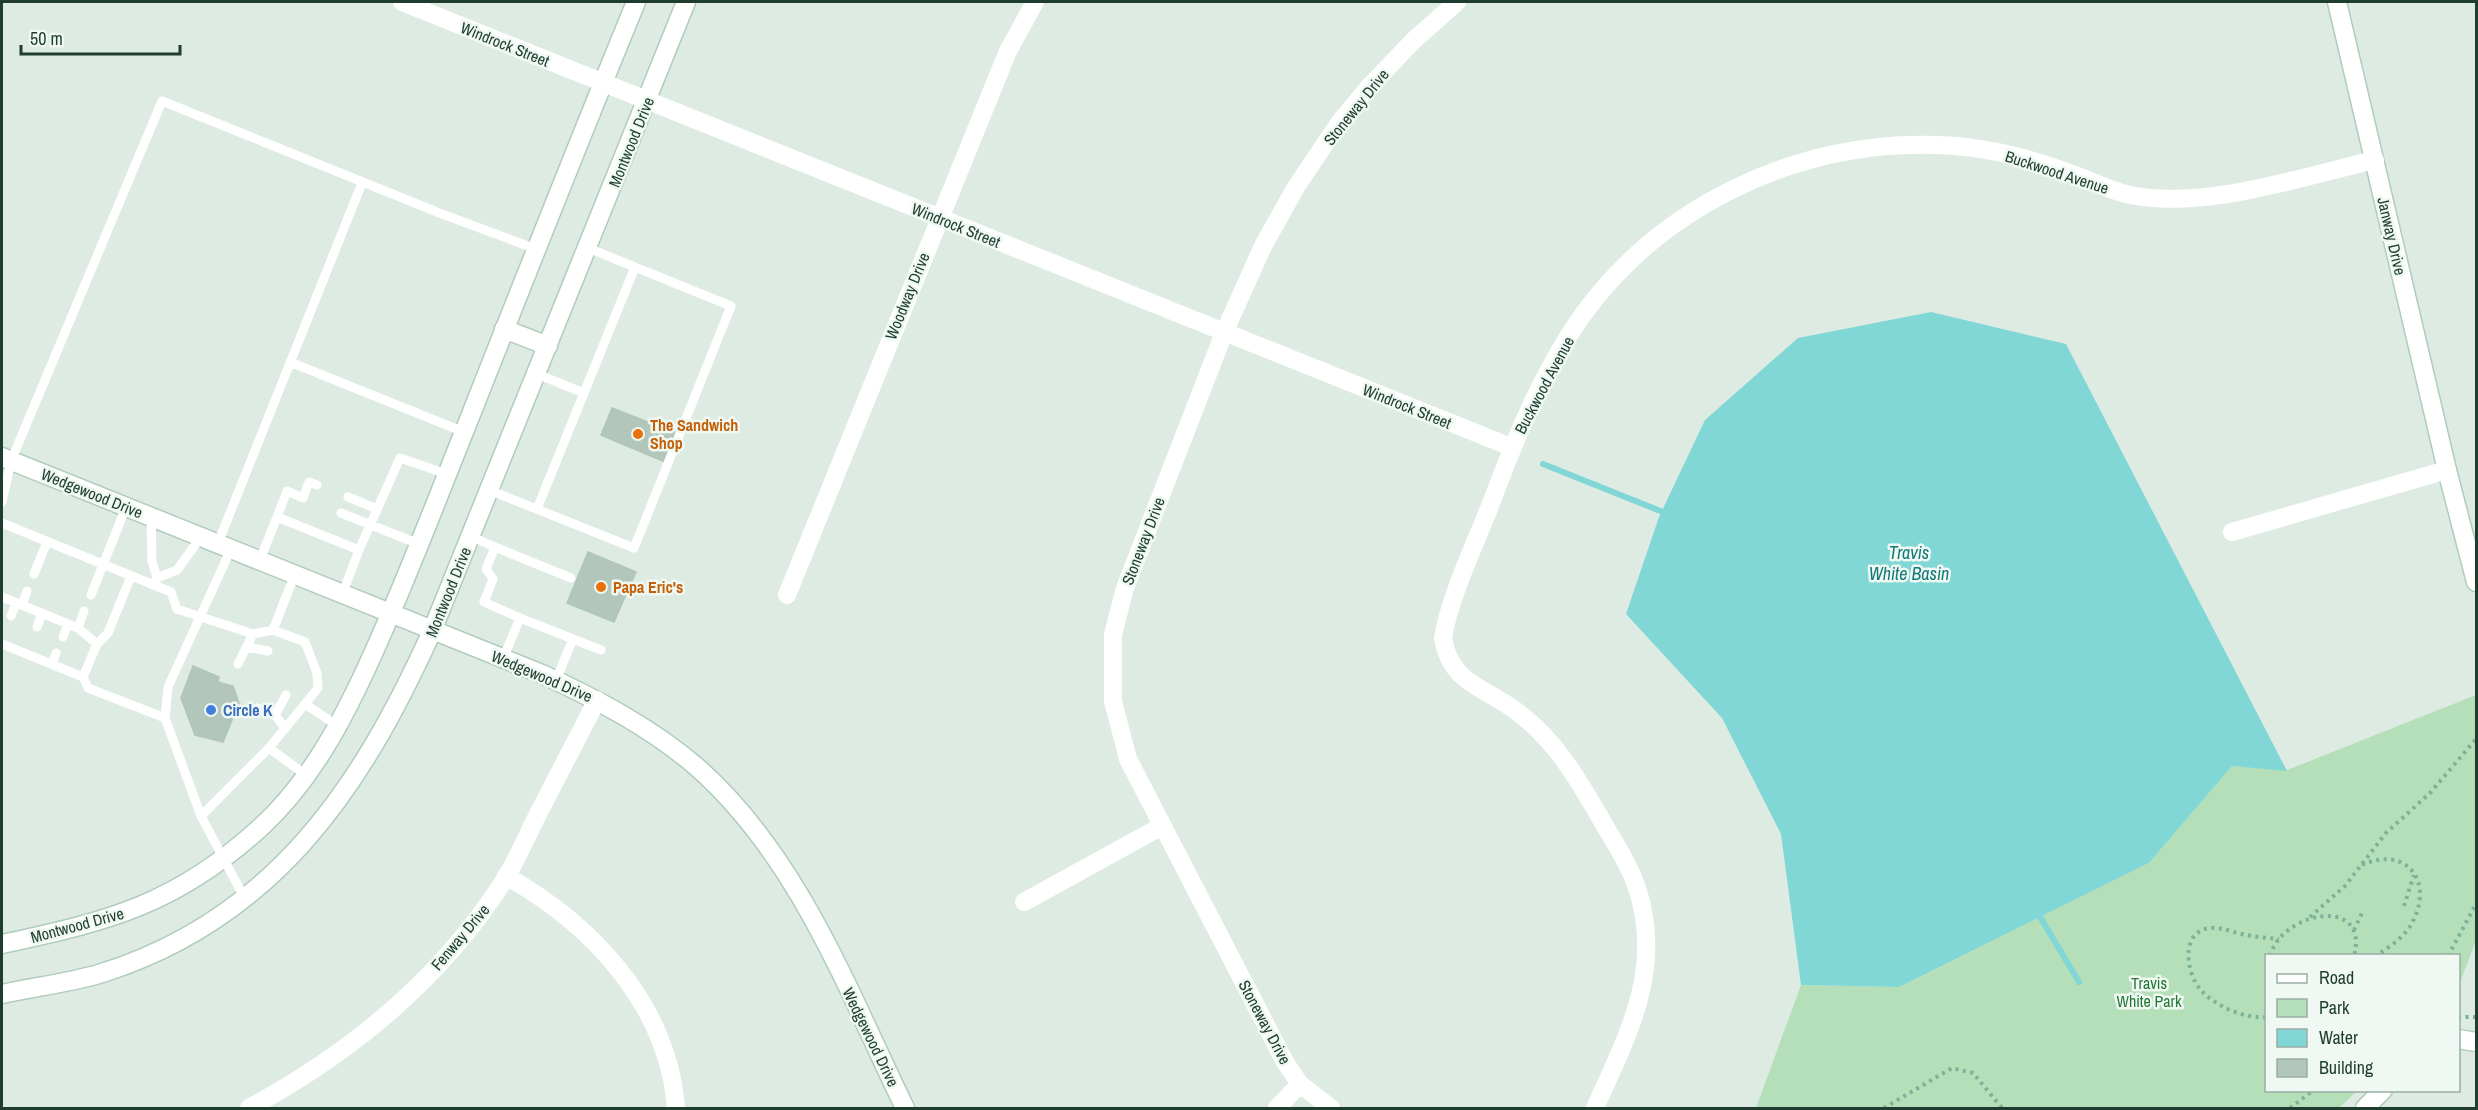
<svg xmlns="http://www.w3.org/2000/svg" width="2478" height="1110" viewBox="0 0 2478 1110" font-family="'Archivo Narrow',sans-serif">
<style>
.green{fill:#b5dfb9}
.water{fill:#80d7d5}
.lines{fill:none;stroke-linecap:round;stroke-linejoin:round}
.stream{stroke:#80d7d5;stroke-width:6}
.building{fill:#b3c6bc;stroke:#b0c6b9;stroke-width:1.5}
.secondary-casing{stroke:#b0ccbd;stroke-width:21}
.path{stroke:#7bb298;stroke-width:4;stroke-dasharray:3 4.5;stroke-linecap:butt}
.lane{stroke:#fff;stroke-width:9}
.street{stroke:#fff;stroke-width:18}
.secondary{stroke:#fff;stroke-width:18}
.food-dot{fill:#e8710a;stroke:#eff8f2;stroke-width:2}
.shop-dot{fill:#3f7fe0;stroke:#eff8f2;stroke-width:2}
.labels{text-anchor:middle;stroke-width:5;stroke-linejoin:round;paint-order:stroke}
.street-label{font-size:16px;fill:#1e3d2f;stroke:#eff8f2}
.food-label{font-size:16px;font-weight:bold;fill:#c56008;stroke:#eff8f2;text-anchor:start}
.shop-label{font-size:16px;font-weight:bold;fill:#366cbe;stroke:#eff8f2;text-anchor:start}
.park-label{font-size:16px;fill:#247737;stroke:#eff8f2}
.water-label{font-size:18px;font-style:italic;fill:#137979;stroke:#eff8f2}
</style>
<rect width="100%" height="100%" fill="#deebe3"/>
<!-- green -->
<path class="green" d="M2476,695V941L2459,985L2458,956H2266V1090L2357,1091L2339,1108H1756L1801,985L1899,987L2149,863L2232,766L2287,770Z"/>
<!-- water -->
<path class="water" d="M1931,312L2066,344L2287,771L2232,766L2149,863L1899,987L1801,985L1781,834L1722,718L1626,614L1659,517L1705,420L1798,338Z"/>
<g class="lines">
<!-- stream -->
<path class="stream" d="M1543,464L1668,514
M2036,910L2079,982"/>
</g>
<!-- building -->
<path class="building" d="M612,408L676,433L665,462L601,435Z
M588,552L636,572L614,622L567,603Z
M193,666L219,677L218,682L233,686L239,703L223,742L195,735L181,698Z"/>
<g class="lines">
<!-- secondary casing -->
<g class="secondary-casing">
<path id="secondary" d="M2337,2L2447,470L2476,582
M504,329L548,346
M2,457L542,674C598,700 652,728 698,768C799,858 847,989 905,1108
M2,944C110,921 177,904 261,827C312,780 344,718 372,656C406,581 435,504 466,427C522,285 578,143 636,2
M2,994C34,987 68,983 99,974C273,920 361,789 432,631L686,2
M2458,1039L2476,1042
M2365,1108L2383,1090"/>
</g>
<!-- path -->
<path class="path" d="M2362,865C2405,845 2434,880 2413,921C2406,936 2389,948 2375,956
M2404,906L2414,875
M2310,917L2345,886L2386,833L2430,793L2476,739
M2354,930L2362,913
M2270,956C2282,911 2370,895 2354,956
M2448,956L2476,904
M2266,1017C2245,1019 2214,1006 2200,989C2186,973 2180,931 2210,928C2222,927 2235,933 2246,935C2257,937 2268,938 2279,939
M2458,1017H2476
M1884,1108L1952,1068L1973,1073L2002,1108
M2290,1108L2314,1090"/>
<!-- lane -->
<path class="lane" d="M290,362L464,432
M537,374L584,393
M489,490L634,548L731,306L588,248
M348,497L377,509
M2,502L11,461L162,101L442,214L536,249
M537,509L635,267
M341,513L419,544
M151,517L152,561L157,578
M277,517L287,491L303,498L309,482L317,485
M2,523L171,592L177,609L253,634L273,630L305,642L317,673L318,688L269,748L201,816
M470,536L495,547
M218,543L362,183
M231,549L168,687L165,718L201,816L245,899
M260,560L277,517L359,550L400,458L447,474
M34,574L47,542
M153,585L157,578L177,570L201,537
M91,595L126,507
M342,595L359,550
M2,597L78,628L97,644
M22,605L27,591
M11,616L16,603
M520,618L573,639L556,680
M37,627L42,613
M78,628L84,611
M273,630L295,574
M63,637L68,624
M573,639L601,650
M2,644L83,677L88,688L165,718
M247,647L268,651
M503,659L520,618L484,602L493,579L486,569L495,547L571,578
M52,664L56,653
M238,664L253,634
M83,677L97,644L108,633L131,576
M305,704L338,726
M257,708L275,715L285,728
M275,715L286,695
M269,748L306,775"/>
<!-- street -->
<path class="street" d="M402,2L1511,447
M2232,532L2447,470
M787,595L1008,51L1035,2
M506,876C592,924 668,1005 676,1108
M1024,902L1162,826
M249,1108C351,1053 442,978 505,879C517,860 526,838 536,818C556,779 577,739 597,700
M1277,1108L1300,1084
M1331,1108L1300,1084L1285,1062L1128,759L1113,701V635L1125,588L1224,333L1263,246L1296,187L1339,123L1368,88L1414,40L1457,2
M1595,1108C1627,1036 1663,972 1638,891C1629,863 1612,839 1598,814C1576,776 1555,741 1520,714C1487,687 1451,686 1443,638C1449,599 1475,544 1490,506C1514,442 1540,377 1579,320C1659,206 1798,140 1936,145C1981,146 2026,157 2067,172C2088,179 2107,190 2130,195C2206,210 2300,177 2375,160"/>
<!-- secondary -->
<use href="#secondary" class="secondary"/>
</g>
<!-- markers -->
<g class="food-dot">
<circle cx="638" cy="434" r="6"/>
<circle cx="601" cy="587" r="6"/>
</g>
<circle class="shop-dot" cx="211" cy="710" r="6"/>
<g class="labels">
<!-- street labels -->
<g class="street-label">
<text transform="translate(505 44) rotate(22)" y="6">Windrock Street</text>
<text transform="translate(1356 107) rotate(-51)" y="6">Stoneway Drive</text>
<text transform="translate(631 142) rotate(-68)" y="6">Montwood Drive</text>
<text transform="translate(2057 172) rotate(18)" y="6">Buckwood Avenue</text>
<text transform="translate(956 225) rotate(22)" y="6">Windrock Street</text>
<text transform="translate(2392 236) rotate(77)" y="6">Janway Drive</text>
<text transform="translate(907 296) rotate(-68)" y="6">Woodway Drive</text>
<text transform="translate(1544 385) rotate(-62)" y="6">Buckwood Avenue</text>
<text transform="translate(1407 406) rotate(22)" y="6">Windrock Street</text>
<text transform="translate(92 493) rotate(22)" y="6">Wedgewood Drive</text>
<text transform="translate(1143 541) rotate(-69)" y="6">Stoneway Drive</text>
<text transform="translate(448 592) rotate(-68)" y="6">Montwood Drive</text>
<text transform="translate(542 676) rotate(23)" y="6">Wedgewood Drive</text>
<text transform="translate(77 925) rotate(-15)" y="6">Montwood Drive</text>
<text transform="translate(460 937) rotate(-50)" y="6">Fenway Drive</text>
<text transform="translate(1265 1022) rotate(62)" y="6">Stoneway Drive</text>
<text transform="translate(871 1037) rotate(64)" y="6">Wedgewood Drive</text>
</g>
<!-- food labels -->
<g class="food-label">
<text x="650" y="431">The Sandwich<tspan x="650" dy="18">Shop</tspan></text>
<text x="613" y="593">Papa Eric's</text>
</g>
<!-- shop labels -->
<g class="shop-label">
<text x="223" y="716">Circle K</text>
</g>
<!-- park labels -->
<g class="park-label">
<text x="2149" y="989">Travis<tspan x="2149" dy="18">White Park</tspan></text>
</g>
<!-- water labels -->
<g class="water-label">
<text x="1909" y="559">Travis<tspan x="1909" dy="21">White Basin</tspan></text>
</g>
</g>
<!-- border -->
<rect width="2478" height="1110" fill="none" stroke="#1e3d2f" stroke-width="6"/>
<!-- legend -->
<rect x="2265" y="954" width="195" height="138" fill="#eff8f2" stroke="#9bada4" stroke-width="1.5"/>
<rect x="2277" y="974" width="30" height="9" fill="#ffffff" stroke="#9bada4" stroke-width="1.5"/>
<text x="2319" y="984" font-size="18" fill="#1e3d2f">Road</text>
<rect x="2277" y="999" width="30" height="18" fill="#b5dfb9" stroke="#9bada4" stroke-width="1.5"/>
<text x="2319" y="1014" font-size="18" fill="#1e3d2f">Park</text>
<rect x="2277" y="1029" width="30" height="18" fill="#80d7d5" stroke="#9bada4" stroke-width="1.5"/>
<text x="2319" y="1044" font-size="18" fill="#1e3d2f">Water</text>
<rect x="2277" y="1059" width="30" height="18" fill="#b3c6bc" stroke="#9bada4" stroke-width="1.5"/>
<text x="2319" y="1074" font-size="18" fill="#1e3d2f">Building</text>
<!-- scale -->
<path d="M21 45v9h159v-9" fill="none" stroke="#1e3d2f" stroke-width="3"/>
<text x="30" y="45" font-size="18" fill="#1e3d2f" stroke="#eff8f2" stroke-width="4.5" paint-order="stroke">50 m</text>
</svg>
